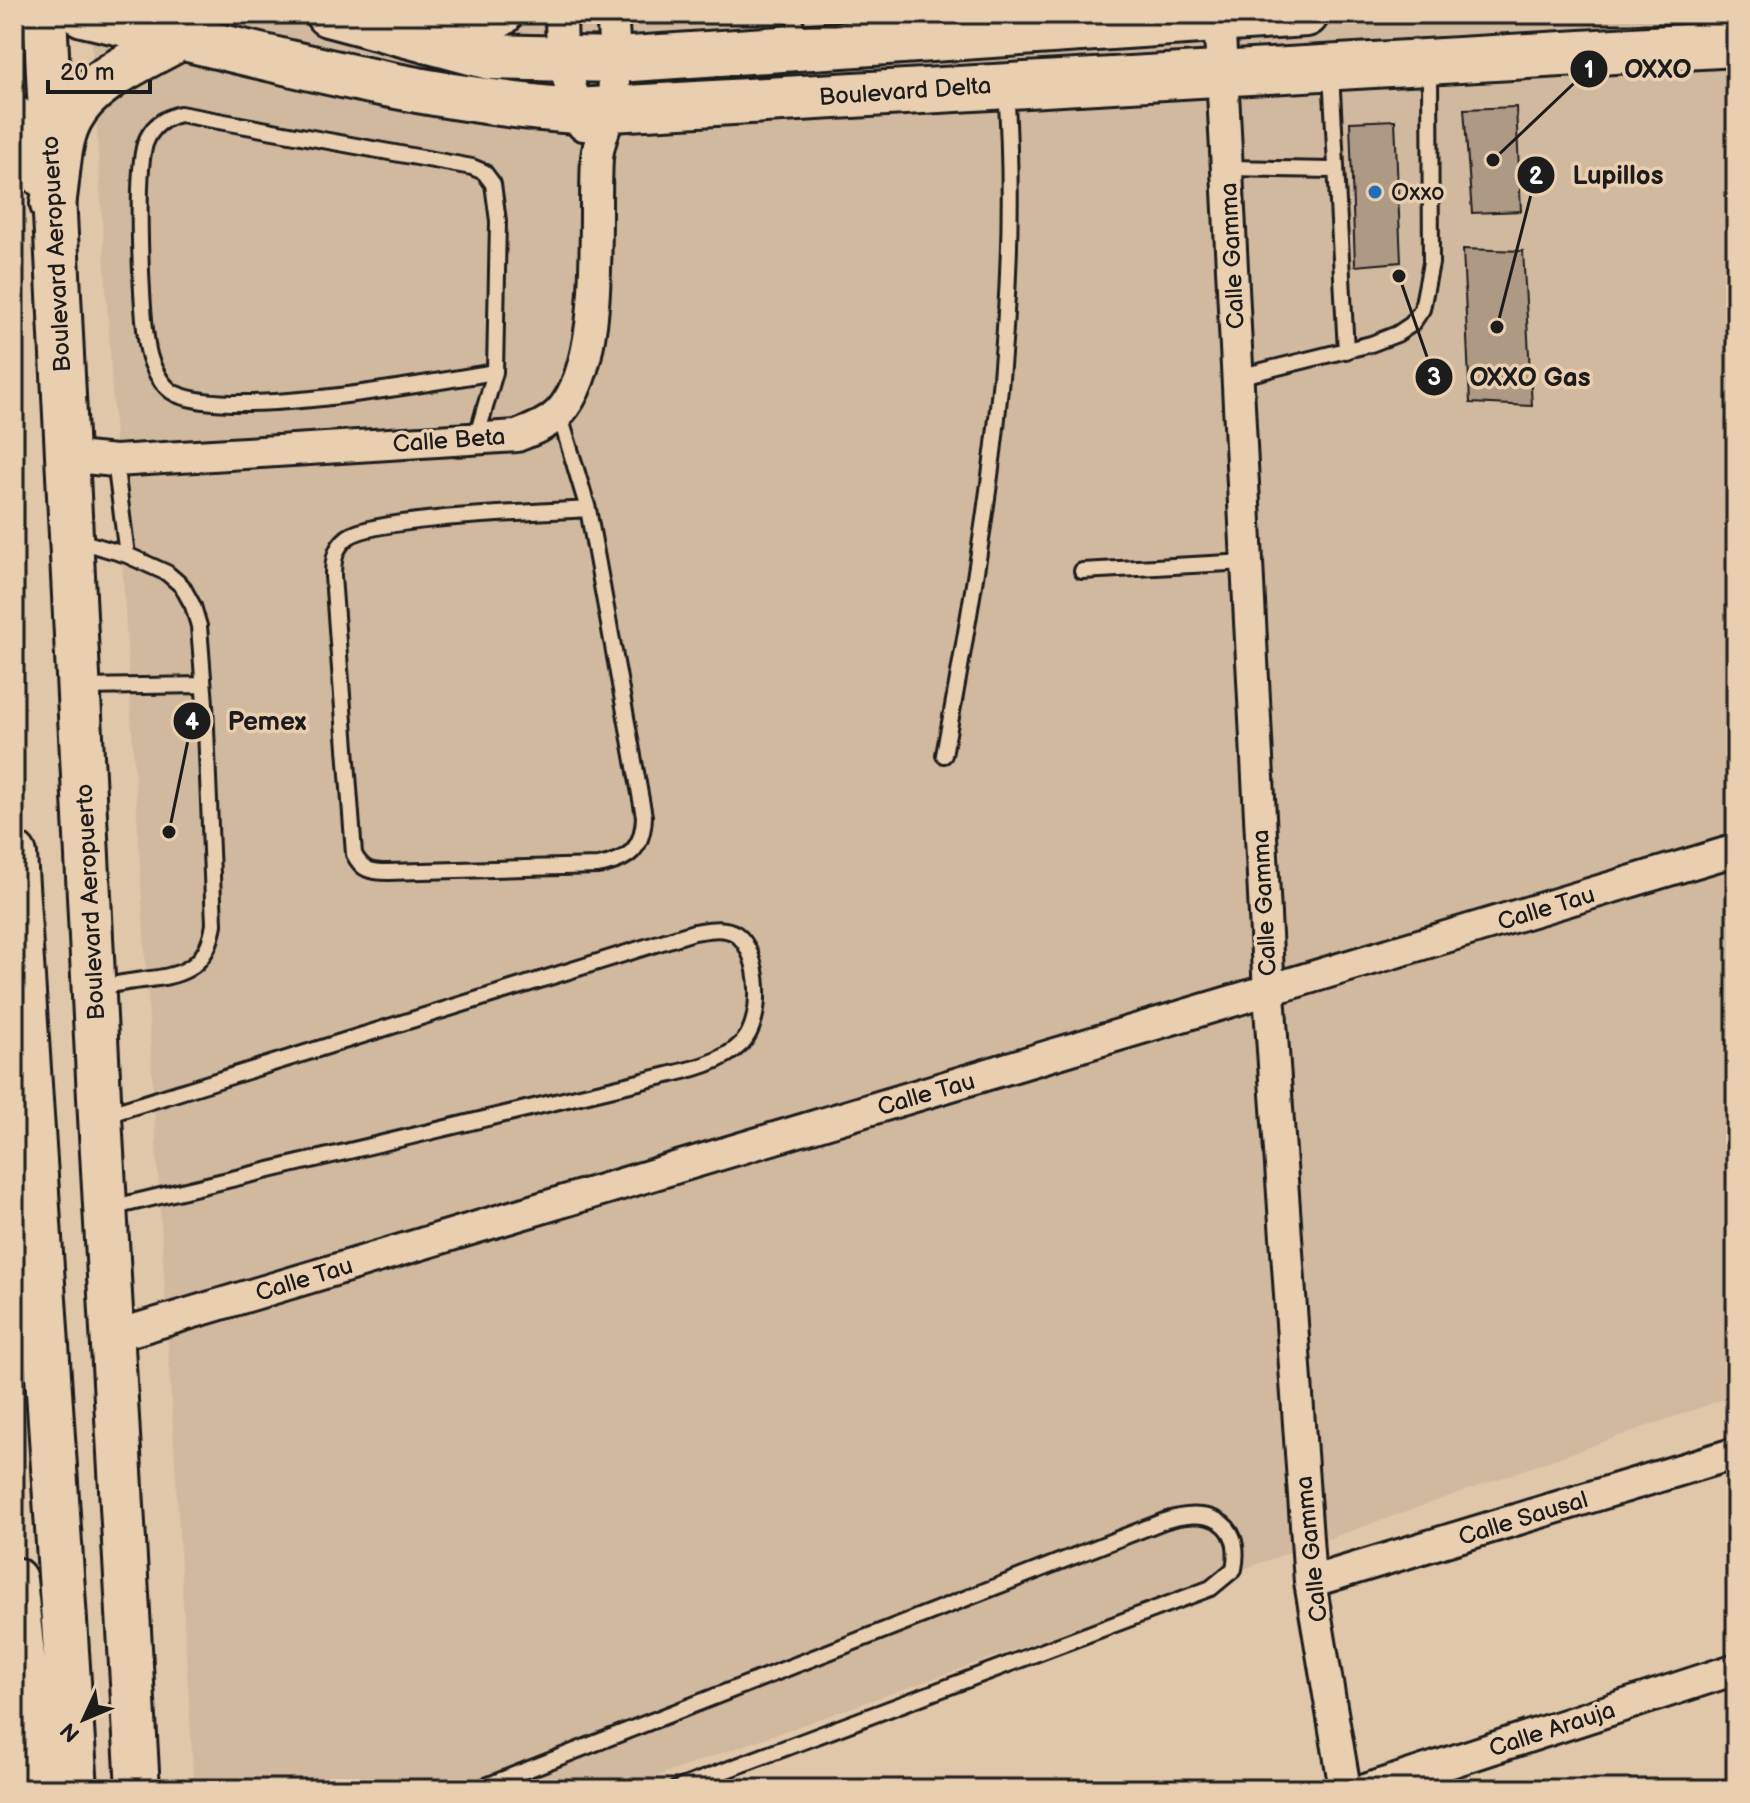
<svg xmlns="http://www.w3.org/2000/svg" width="1750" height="1803" viewBox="0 0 1750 1803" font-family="'Balsamiq Sans',sans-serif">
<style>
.built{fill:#d1b99f}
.building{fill:#ad9984;stroke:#1c1c1c;stroke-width:2}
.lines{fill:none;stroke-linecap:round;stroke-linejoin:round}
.lane-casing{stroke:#1c1c1c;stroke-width:20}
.street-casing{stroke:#1c1c1c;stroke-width:36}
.secondary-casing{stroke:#1c1c1c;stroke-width:48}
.primary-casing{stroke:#1c1c1c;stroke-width:50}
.highway-casing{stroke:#1c1c1c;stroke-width:50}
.lane{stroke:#e9ceb0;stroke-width:14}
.street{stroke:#e9ceb0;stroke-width:30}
.secondary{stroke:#e9ceb0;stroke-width:42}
.primary{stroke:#e9ceb0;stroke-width:44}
.highway{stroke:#e9ceb0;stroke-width:44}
.poi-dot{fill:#1f6fb2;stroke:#e9ceb0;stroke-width:3}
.labels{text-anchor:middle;stroke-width:7;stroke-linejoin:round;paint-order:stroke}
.street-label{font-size:24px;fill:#1c1c1c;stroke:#e9ceb0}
.poi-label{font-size:24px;fill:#1c1c1c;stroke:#e9ceb0;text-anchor:start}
.leader{fill:none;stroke:#1c1c1c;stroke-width:3}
.callout-dot{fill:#1c1c1c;stroke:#e9ceb0;stroke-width:3}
.mark-label{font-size:24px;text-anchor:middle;font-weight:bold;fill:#fff}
.callout-label{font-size:26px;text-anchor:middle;font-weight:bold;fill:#1c1c1c;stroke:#e9ceb0;stroke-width:7;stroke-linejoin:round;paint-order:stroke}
</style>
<rect width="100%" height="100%" fill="#e1c7aa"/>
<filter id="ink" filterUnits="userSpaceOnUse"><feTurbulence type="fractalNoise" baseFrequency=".0125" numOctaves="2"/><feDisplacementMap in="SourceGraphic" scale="16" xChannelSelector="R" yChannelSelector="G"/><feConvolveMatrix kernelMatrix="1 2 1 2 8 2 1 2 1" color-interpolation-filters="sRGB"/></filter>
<g filter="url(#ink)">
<!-- built -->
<path class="built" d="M90,14H1736V1395L621,1789H194Z"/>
<!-- building -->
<path class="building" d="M1516,107L1521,211L1472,213L1464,109Z
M1395,120L1401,262L1355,266L1350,122Z
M1463,249L1523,251L1532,406L1470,403Z"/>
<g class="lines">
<!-- lane casing -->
<g class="lane-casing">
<path id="lane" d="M795,14L796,42
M1331,73L1346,351
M1227,168L1334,170
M1238,377L1371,344L1397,334L1412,324L1422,309L1431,263L1430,68
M559,413L588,509L644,816C643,849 629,860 598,866L388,872C370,872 362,870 354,854L333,576C333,560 335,547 348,537C375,517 545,512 588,509
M476,439L495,372L498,221L493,184L484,172L472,167L180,114C163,118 151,127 145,144C135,176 141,313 148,350C151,365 161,387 176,394C236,420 426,383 495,372
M115,461L127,555
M76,540L127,555L167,573L182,586L193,606L199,626L205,704L214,924C204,993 146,971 98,989
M1082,571L1247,562
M83,687L203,685
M944,755C985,537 1022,312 1006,89
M103,1116L694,932C707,930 724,926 736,934C762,953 764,1021 742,1043C718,1068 671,1073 639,1082L110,1208
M478,1789L1164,1521C1204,1507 1244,1518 1234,1569L1211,1588L676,1789"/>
</g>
<!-- street casing -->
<g class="street-casing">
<path id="street" d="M561,14L562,60L583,125
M1219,14L1269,993L1310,1582L1345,1789
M65,456L115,461L517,436C532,430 547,425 559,413C606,363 593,225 597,158C598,142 606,126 610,111C617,79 615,47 612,14
M114,1336L1736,850
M1310,1582L1736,1453
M1368,1789L1736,1669"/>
</g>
<!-- secondary casing -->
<g class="secondary-casing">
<path id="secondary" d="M45,14L100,1117L138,1789
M14,117L33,149L43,176"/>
</g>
<!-- primary casing -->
<g class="primary-casing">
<path id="primary" d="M83,14C246,51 409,99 576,111L1736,44
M328,14L490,57L616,60L1306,14
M428,35L455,38L500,14
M53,204C58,177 57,142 70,118C90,79 145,58 181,37"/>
</g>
<!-- highway casing -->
<g class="highway-casing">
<path id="highway" d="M14,855L75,1789
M14,1580L36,1789"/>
</g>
<!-- lane -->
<use href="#lane" class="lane"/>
<!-- street -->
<use href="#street" class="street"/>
<!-- secondary -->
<use href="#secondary" class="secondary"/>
<!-- primary -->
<use href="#primary" class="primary"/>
<!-- highway -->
<use href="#highway" class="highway"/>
</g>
</g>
<!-- markers -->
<circle class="poi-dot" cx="1375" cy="192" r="8"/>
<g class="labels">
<!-- street labels -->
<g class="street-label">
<text transform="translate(905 91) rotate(-4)" y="8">Boulevard Delta</text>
<text transform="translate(56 254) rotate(-93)" y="8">Boulevard Aeropuerto</text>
<text transform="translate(1232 256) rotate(-93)" y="8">Calle Gamma</text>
<text transform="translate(449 440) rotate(-4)" y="8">Calle Beta</text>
<text transform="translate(90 902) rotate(-93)" y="8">Boulevard Aeropuerto</text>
<text transform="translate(1264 903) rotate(-93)" y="8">Calle Gamma</text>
<text transform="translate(1546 908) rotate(-17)" y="8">Calle Tau</text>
<text transform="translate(926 1094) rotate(-16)" y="8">Calle Tau</text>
<text transform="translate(304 1279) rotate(-17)" y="8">Calle Tau</text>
<text transform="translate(1523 1518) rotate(-17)" y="8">Calle Sausal</text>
<text transform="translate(1311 1549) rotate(-96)" y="8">Calle Gamma</text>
<text transform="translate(1552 1729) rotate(-18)" y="8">Calle Arauja</text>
</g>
<!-- poi labels -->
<g class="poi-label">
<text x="1391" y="200">Oxxo</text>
</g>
</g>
<!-- callouts -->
<path class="leader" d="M1493 160L1589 69M1497 327L1536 175M1399 276L1434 377M169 832L192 721"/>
<g class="callout-dot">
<circle cx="1493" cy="160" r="8"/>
<circle cx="1497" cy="327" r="8"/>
<circle cx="1399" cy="276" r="8"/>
<circle cx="169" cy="832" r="8"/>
<circle cx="1589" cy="69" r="20"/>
<circle cx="1536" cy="175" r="20"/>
<circle cx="1434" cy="377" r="20"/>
<circle cx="192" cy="721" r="20"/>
</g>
<g class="mark-label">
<text x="1589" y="78">1</text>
<text x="1536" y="184">2</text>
<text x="1434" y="385">3</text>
<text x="192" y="730">4</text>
</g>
<g class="callout-label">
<text x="1658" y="78">OXXO</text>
<text x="1618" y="184">Lupillos</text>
<text x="1530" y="386">OXXO Gas</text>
<text x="267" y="730">Pemex</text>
</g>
<!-- margin -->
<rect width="1750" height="1803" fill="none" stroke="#e9ceb0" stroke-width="48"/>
<rect x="24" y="24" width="1702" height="1755" fill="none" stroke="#1c1c1c" stroke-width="3" filter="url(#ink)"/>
<!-- north arrow -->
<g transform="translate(84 1719) rotate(226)" stroke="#e9ceb0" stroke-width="6" paint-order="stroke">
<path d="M0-6L14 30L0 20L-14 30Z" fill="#1c1c1c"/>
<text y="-12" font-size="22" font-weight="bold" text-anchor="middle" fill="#1c1c1c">N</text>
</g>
<!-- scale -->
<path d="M48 80v12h102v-12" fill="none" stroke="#1c1c1c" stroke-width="4"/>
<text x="60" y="80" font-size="24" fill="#1c1c1c" stroke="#e9ceb0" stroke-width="6" paint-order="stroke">20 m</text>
</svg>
